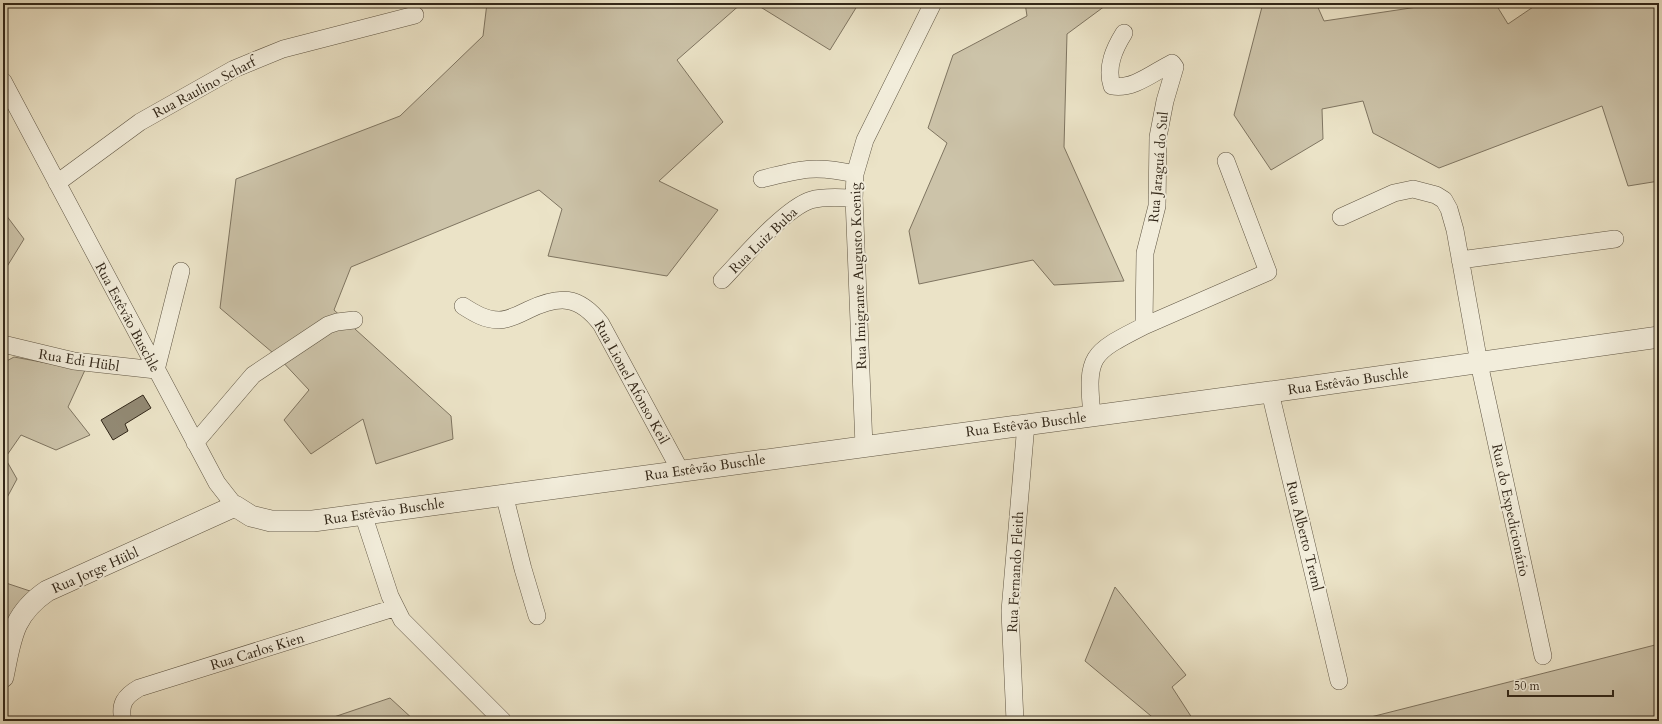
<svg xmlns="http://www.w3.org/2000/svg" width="1662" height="724" viewBox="0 0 1662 724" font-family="Cardo,serif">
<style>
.green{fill:#ccc3a9;stroke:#7f7561}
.building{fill:#928973;stroke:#322719}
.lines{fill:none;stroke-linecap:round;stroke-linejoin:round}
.minor-casing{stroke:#605644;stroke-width:18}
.tertiary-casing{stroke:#605644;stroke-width:22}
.minor{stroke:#f2eddb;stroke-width:17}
.tertiary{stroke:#f2eddb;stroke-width:21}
.labels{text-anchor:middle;stroke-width:4;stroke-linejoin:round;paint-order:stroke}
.street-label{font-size:14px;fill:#322719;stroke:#f2eddb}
</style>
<rect width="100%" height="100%" fill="#ebe3c7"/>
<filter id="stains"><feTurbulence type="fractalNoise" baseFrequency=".005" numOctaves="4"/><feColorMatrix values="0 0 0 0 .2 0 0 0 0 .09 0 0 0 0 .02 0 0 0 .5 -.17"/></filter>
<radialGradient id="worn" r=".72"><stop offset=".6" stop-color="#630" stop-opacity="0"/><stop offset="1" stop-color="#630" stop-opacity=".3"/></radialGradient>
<!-- green -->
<path class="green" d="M487,3H742L677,60L723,122L659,181L718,210L667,276L548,256L562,209L539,190L351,267L334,310L451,416L453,439L376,464L363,419L311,454L284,420L309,390L279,358L220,308L236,179L400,116L483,36Z
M754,3H859L830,50Z
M1025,3H1109L1067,34L1064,147L1124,281L1054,285L1033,260L919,284L909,231L947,143L928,128L953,55L1027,16Z
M1263,3H1316L1324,21L1444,3H1495L1508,24L1539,3H1659V181L1628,186L1602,106L1439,168L1373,133L1363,101L1322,109L1323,139L1271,170L1234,115Z
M3,211L24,239L3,273Z
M14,357L85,370L68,407L90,435L56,450L21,435L5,458L17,479L3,505V363Z
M3,582L30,591L14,609L3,631Z
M1115,587L1186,675L1172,687L1194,721H1157L1085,661Z
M1659,644V721H1354H1355Z
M390,698L415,721L325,720Z"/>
<!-- building -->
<path class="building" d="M143,395L151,408L125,424L128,431L113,440L101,420Z"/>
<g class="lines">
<!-- minor casing -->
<g class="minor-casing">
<path id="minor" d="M3,81L217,483L235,506
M762,179C801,169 815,165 855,174
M57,183L140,122L234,69L283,49L415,15
M1341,217L1394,193L1413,189L1436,195L1444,200L1449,209L1455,230L1479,363L1543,656
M1460,260L1615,239
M722,280C742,259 785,208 811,200C825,196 839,198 854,198
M463,306C474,313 485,320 499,320C509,320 520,314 528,310C559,295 579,295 601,324L680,470
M1144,326L1268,272L1226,161
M3,344L74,361L156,370L181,271
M1270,392L1339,681
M1092,415C1086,355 1091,353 1144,326L1145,253L1157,206L1158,137L1165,101L1175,67L1172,63C1154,72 1133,90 1112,86C1106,67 1114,49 1124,33
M195,443L253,375L328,325L337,322L354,320
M864,446L854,198L855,174L865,140L933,3
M504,494L523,569L537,616
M363,514L390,596L402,620L503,721
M123,721C119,704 125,696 139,688L394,608
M1015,721L1010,611L1026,424"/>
</g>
<!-- tertiary casing -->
<g class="tertiary-casing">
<path id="tertiary" d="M3,677C11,639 12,615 47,591L235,506L251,516L271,521H313L1270,392L1659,337"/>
</g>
<!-- minor -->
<use href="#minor" class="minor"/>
<!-- tertiary -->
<use href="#tertiary" class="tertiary"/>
</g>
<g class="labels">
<!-- street labels -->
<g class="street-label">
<text transform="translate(204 87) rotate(-28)" y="5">Rua Raulino Scharf</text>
<text transform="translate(1158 167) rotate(-85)" y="5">Rua Jaraguá do Sul</text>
<text transform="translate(763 240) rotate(-44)" y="5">Rua Luiz Buba</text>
<text transform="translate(858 276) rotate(-92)" y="5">Rua Imigrante Augusto Koenig</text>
<text transform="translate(128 317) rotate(62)" y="5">Rua Estêvão Buschle</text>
<text transform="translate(79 360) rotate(9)" y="5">Rua Edi Hübl</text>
<text transform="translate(1348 381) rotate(-8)" y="5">Rua Estêvão Buschle</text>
<text transform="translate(632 382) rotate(61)" y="5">Rua Lionel Afonso Keil</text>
<text transform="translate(1026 424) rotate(-7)" y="5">Rua Estêvão Buschle</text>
<text transform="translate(705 467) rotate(-8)" y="5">Rua Estêvão Buschle</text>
<text transform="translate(1511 510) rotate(78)" y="5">Rua do Expedicionário</text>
<text transform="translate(384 511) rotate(-8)" y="5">Rua Estêvão Buschle</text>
<text transform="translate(1305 536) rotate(76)" y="5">Rua Alberto Treml</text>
<text transform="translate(95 570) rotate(-24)" y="5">Rua Jorge Hübl</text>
<text transform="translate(1015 572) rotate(-87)" y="5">Rua Fernando Fleith</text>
<text transform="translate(257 651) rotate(-17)" y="5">Rua Carlos Kien</text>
</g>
</g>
<!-- margin -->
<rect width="1662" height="724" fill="none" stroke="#ebe3c7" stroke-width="16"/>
<rect x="4" y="4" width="1654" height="716" fill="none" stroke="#322719" stroke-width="2"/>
<rect x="8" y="8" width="1646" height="708" fill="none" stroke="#322719"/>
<!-- scale -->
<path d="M1508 690v6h105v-6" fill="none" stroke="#322719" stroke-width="2"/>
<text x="1514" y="690" font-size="12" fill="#322719" stroke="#f2eddb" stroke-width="3" paint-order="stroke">50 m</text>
<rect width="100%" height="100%" filter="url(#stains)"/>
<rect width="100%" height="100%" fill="url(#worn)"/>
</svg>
